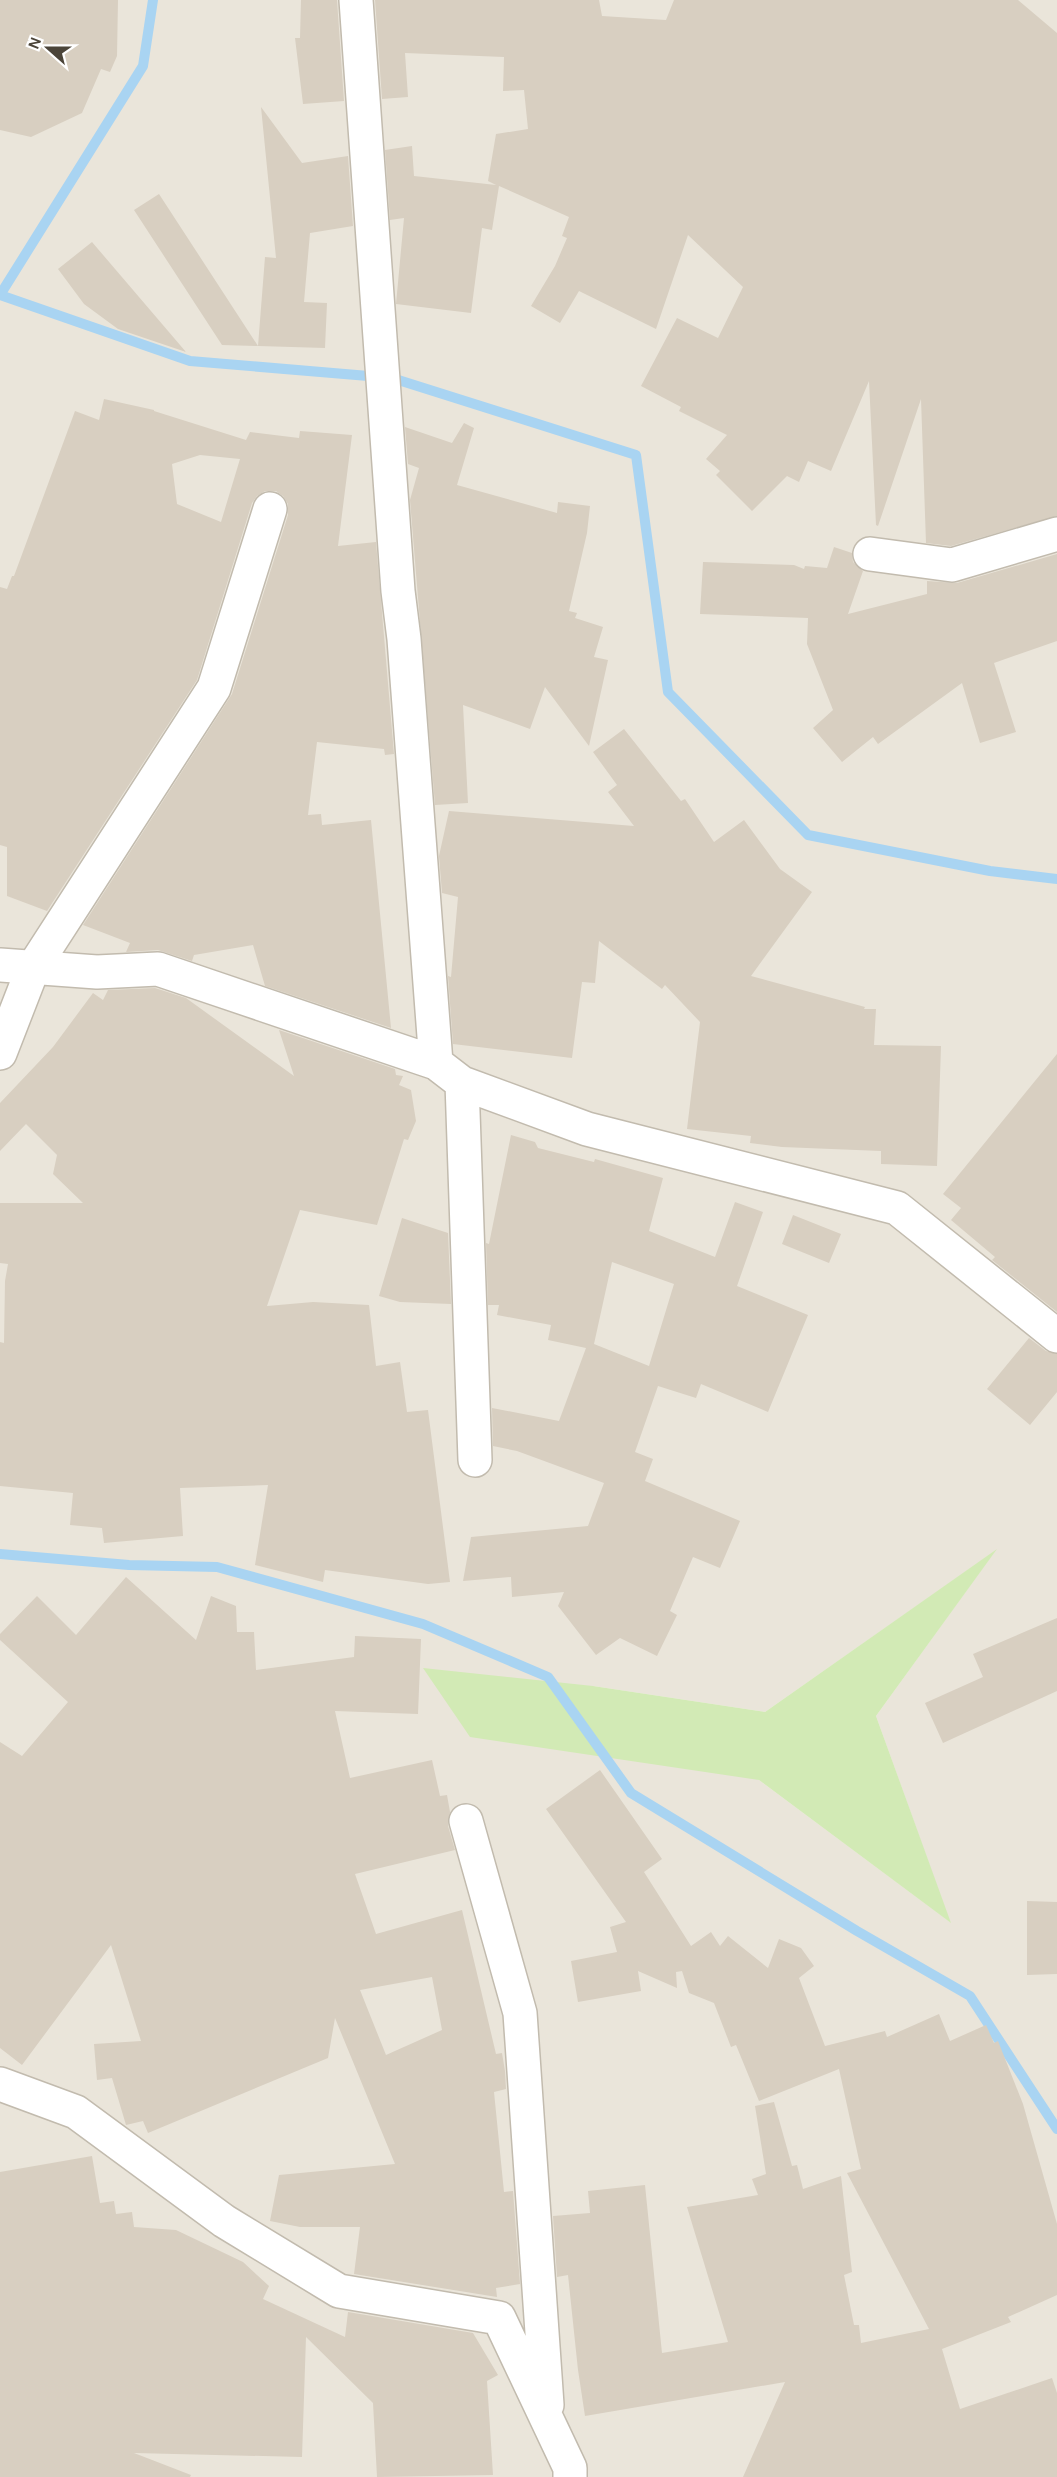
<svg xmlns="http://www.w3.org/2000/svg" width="1057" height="2477" viewBox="0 0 1057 2477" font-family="Karla,sans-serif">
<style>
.residential{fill:#eae5da;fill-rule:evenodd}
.green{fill:#d2eab5}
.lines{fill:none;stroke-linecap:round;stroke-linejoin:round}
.stream{stroke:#a9d4f2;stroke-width:10}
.building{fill:#d8cfc1;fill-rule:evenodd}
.minor-casing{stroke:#c2bbae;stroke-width:36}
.minor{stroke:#fff;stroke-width:33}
</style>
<rect width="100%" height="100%" fill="#f6f3ec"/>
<!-- residential -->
<path class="residential" d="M0,0H1057V2477H0ZM995,1551L876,1716L950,1922L759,1780L593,1686L765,1712Z"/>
<!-- green -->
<path class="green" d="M997,1549L876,1716L951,1923L759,1780L470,1737L423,1668L593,1686L765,1712Z"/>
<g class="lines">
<!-- stream -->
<path class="stream" d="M153,0L143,66L0,295L190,361L392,378L636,455L668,692L808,835L990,871L1057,879
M0,1554L129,1565L217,1567L423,1624L548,1677L631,1793L857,1931L970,1996L1057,2129"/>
</g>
<!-- building -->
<path class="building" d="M0,0H118L117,56L110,72L101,69L82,113L31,137L0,130Z
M301,0H337L344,101L303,104L295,38H300Z
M375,0H599L602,16L666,20L674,0H1018L1057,33V516L951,546L926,543L921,399L878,526L876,525L869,381L831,471L808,461L799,482L787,476L752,511L716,475L720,471L706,459L727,435L679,411L681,407L641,386L677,318L718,338L743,287L688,235L656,329L579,291L560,323L531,306L555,266L567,238L562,236L569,217L499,186L492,230L482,228L471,313L396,304L404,218L390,220L385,150L412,146L414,176L496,185L488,181L496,134L528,129L524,90L503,91L504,57L405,53L408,97L382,99Z
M261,107L302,163L348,156L353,226L310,233L304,302L327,303L325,348L258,346L265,257L276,258Z
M159,194L258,346L222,345L134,210Z
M92,242L186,352L118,329L84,304L58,269Z
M104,399L154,410V411L246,440L250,432L299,438L300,431L352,435L338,546L376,542L394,754L385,755L384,749L317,742L308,815L321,814L322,825L371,820L391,1028L265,986L253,945L194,955L192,961L158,950L126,952L130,943L83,925L232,694L288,515V504L283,496L276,491H265L257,496L252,503L197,680L47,911L7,896V847L0,845V587L7,589L12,576H14L75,411L99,420ZM200,455L240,459L221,522L177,504L172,464Z
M464,423L474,428L457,485L557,513L558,502L590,506L587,533L569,611L577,613L575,618L603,627L594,657L608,660L589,746L545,687L530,729L463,705L468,803L435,805L410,500L419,468L408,464L405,427L452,443Z
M834,547L852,553L853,562L863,571L848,614L927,594V581L957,583L1057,554V641L994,663L1016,732L980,743L962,683L878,744L873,737L842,762L813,728L833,710L807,644L808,618L700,614L703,562L794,565L804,569L805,566L827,568Z
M624,729L681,801L685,799L714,842L744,820L780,869L812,892L751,976L865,1007L864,1009H876L874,1045L941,1046L937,1166L881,1164V1151L782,1147L750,1143L751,1136L687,1129L700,1022L665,985L662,989L599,941L595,983L582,982L572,1058L453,1044L448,976L451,977L458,897L442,893L439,856L449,811L634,826L608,792L617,785L593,752Z
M155,988L186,998L294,1076L279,1030L395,1069L396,1075L403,1076L399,1085L411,1090L416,1121L408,1140L404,1139L377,1225L300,1210L267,1306L313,1302L369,1305L376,1366L400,1362L407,1412L428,1410L450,1582L428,1584L325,1570L323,1582L255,1565L268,1485L180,1488L183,1536L104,1543L102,1528L70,1525L73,1493L0,1486V1342L4,1343L5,1281L8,1264L0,1263V1203H83L53,1174L57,1155L26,1124L0,1151V1103L53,1047L93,993L103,1000L108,990Z
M1057,1054V1312L992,1260L995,1257L951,1220L961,1208L943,1194Z
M511,1135L535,1142L538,1148L594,1162L595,1159L663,1178L649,1231L715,1257L735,1202L763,1212L737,1286L808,1315L768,1412L701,1384L696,1398L658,1386L635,1452L653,1459L645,1481L740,1521L720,1568L693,1557L670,1611L677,1615L657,1656L620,1638L596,1655L558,1606L564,1592L512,1597L511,1577L463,1581L471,1537L588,1526L604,1483L517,1451L493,1446L492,1408L559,1421L586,1348L548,1340L551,1325L497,1315L499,1305H488L486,1243L489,1244ZM612,1262L674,1284L649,1366L594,1344Z
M793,1215L841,1234L829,1263L782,1244Z
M402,1218L448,1233L451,1304L400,1302L379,1296Z
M1029,1338L1046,1351L1057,1354V1392L1030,1425L987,1389Z
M126,1577L196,1640L211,1596L236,1606L237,1632H254L256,1670L354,1657L355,1636L421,1639L418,1714L335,1711L350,1778L432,1760L440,1796L447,1795L450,1812L448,1826L455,1850L355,1874L376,1934L462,1910L496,2054L502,2053L505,2071L506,2089L494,2092L504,2192L513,2191L520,2284L496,2288L497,2297L354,2274L360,2227H300L270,2221L279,2175L395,2164L335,2018L328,2058L148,2133L143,2121L126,2125L112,2078L97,2080L94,2044L141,2041L111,1945L22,2065L0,2048V1742L22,1756L68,1702L0,1640V1634L37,1596L76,1635ZM432,1977L442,2030L386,2055L360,1990Z
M1057,1618V1691L943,1743L925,1703L983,1677L973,1654Z
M600,1770L662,1859L644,1872L691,1946L711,1932L720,1946L728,1936L768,1968L779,1939L801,1948L814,1966L799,1978L825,2046L885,2031L887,2037L939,2014L950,2041L986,2025L994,2043L998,2041L1023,2104L1057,2224V2295L1008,2317L1011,2322L942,2349L960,2409L1052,2378L1057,2393V2477H743L785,2382L585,2416L578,2370L568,2275L557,2277L553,2216L590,2213L588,2191L645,2185L662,2353L728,2342L687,2207L758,2195L752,2179L766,2174L755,2106L774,2102L792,2166L797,2165L803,2189L841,2176L852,2272L844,2275L854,2325H859L861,2343L929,2329L847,2173L861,2169L839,2069L759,2101L736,2045L731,2047L714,2003L689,1993L682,1971L676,1972L677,1988L638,1971L641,1991L578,2002L571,1961L617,1952L610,1927L626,1922L546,1809Z
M1027,1901L1057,1902V1974L1027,1975Z
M92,2156L100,2203L114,2201L116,2214L132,2212L134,2227L176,2230L243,2262L269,2286L263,2299L345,2337L348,2312L473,2333L498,2375L487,2381L493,2475L377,2477L373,2403L306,2337L302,2457L134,2453L191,2475L190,2477H0V2172Z"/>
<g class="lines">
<!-- minor casing -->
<g class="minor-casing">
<path id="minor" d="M356,0L398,591L404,639L436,1063
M870,554L952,565L1057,534
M0,965L97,972L158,969L436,1063L462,1083L587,1129L897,1208L1057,1336
M0,1053L33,968L214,688L270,509
M462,1083L475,1460
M466,1821L520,2013L547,2405
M0,2084L76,2112L224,2221L339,2291L499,2318L570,2468V2477"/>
</g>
<!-- minor -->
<use href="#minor" class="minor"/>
</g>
<!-- north arrow -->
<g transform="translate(48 48) rotate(291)" stroke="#ffffff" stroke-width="4.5" paint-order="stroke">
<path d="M0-4.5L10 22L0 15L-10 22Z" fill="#4b4439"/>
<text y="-9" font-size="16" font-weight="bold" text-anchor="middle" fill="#4b4439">N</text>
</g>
</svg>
